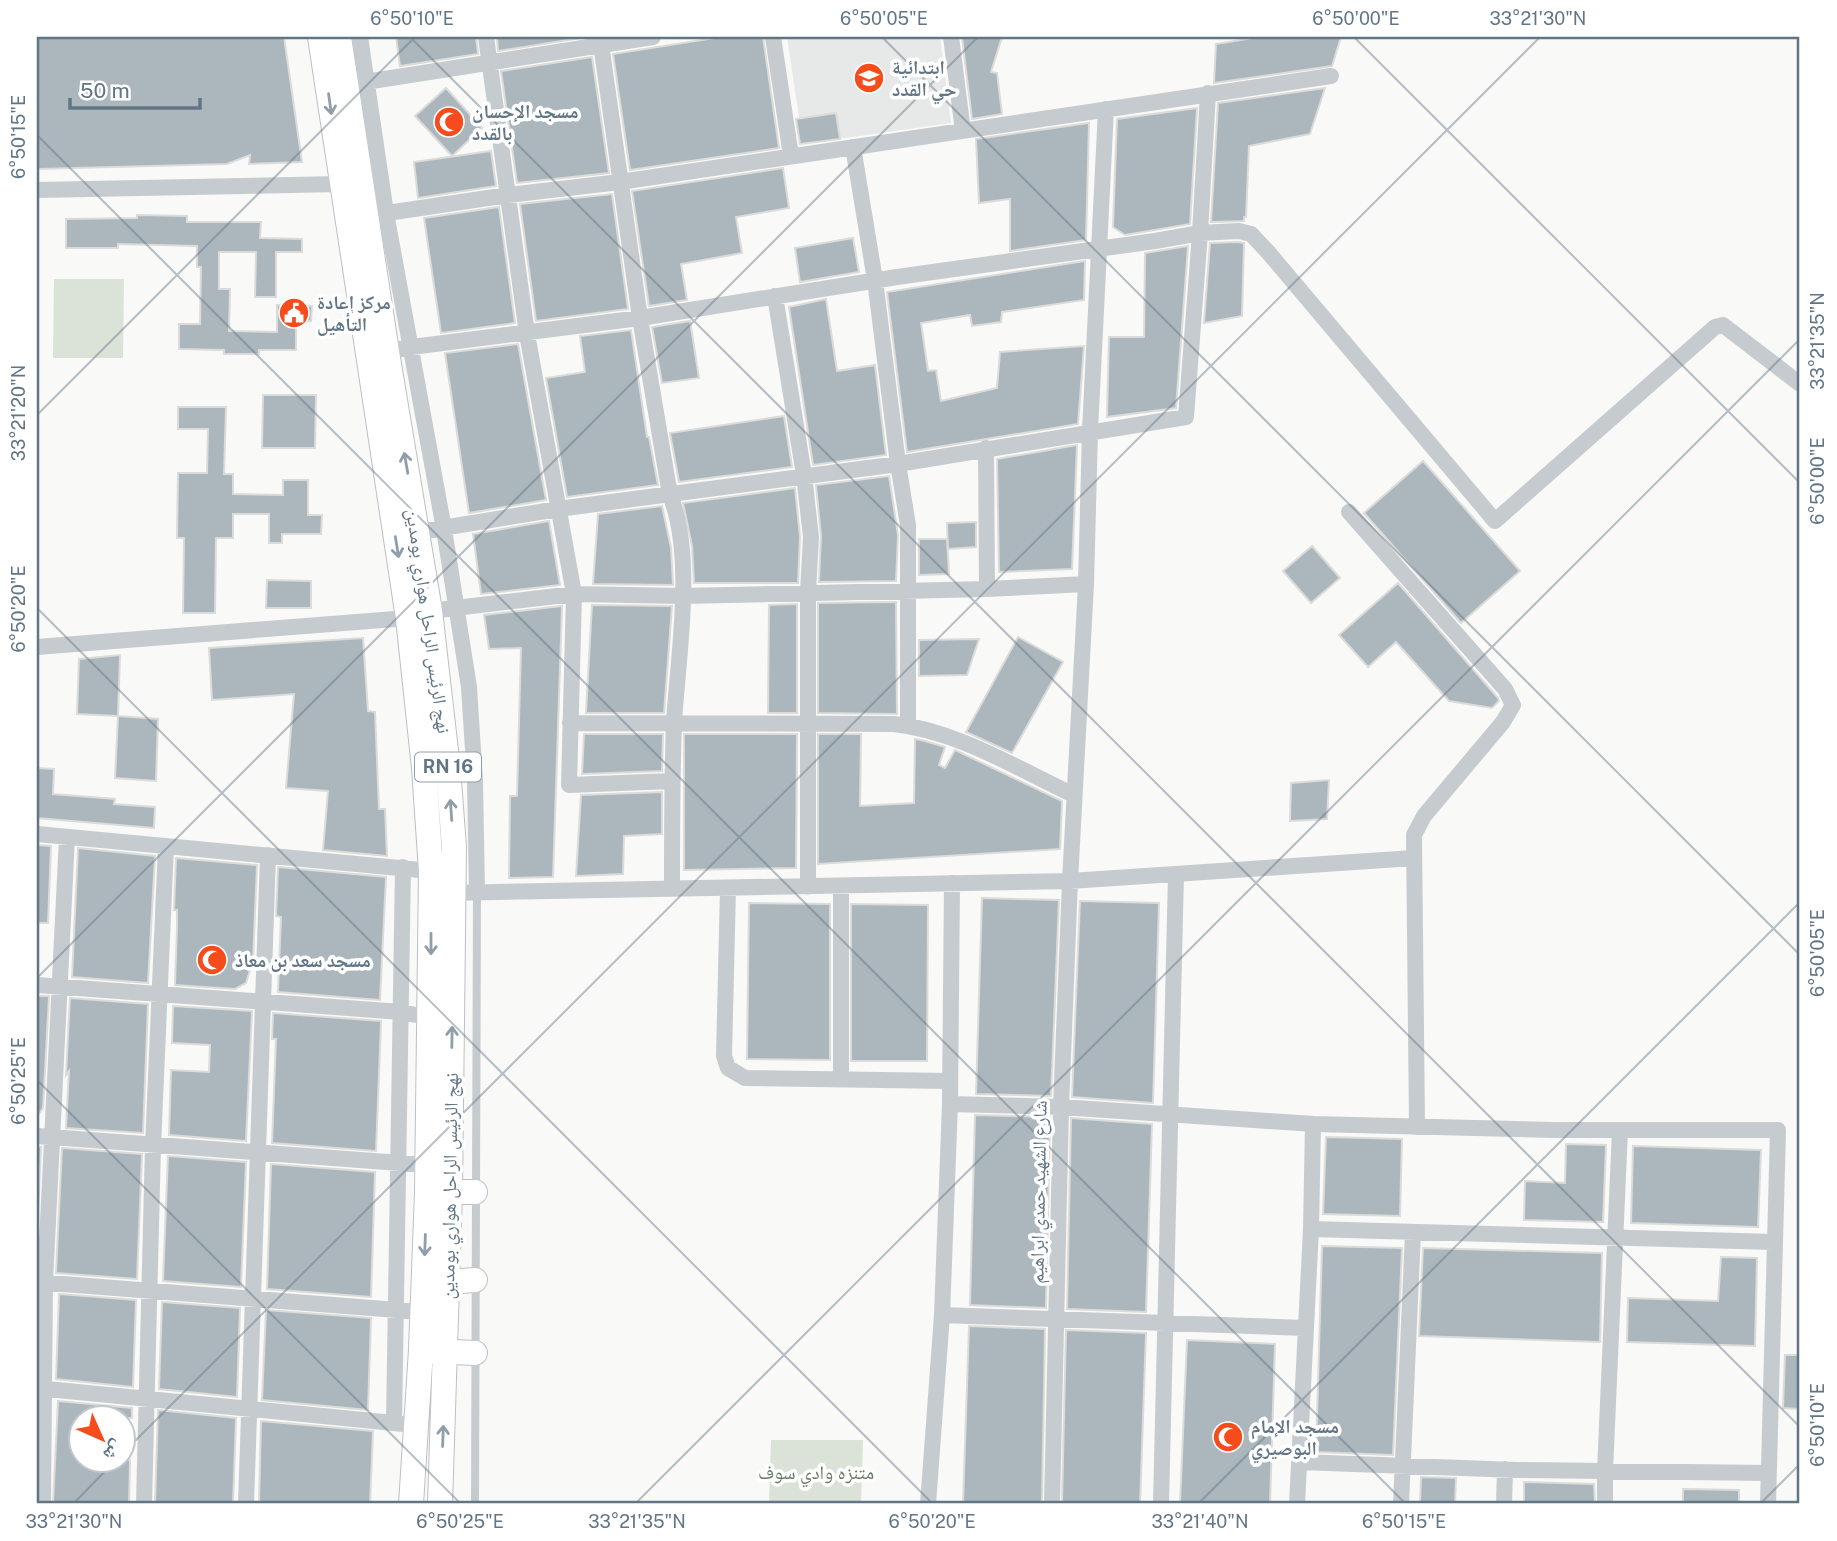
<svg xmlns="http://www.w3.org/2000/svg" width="1837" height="1541" viewBox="0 0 1837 1541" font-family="'Public Sans','Noto Naskh Arabic',sans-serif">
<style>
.built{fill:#e7e8e8}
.green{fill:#dbe2d7}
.building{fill:#acb6bd;stroke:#dbdbd9;stroke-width:2}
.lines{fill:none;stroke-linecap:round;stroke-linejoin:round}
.primary-casing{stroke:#bcc0c4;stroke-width:26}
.lane{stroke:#c6cbcf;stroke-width:8}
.street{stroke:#c6cbcf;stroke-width:16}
.primary{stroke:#fff;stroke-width:24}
.oneway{stroke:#909eaa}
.ticks{fill:none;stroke:#617585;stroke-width:2;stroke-opacity:0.45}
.labels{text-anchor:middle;stroke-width:7;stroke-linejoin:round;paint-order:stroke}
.shield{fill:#fff;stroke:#909eaa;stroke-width:2}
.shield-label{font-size:18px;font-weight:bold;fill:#617585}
.poi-label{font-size:19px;font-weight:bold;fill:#617585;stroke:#fff;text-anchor:start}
.street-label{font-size:19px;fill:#617585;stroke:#fff}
.park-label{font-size:19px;fill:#667b61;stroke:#fff}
.neatline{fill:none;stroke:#617585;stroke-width:2.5}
.ticks-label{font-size:18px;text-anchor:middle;fill:#617585}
</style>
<rect width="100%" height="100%" fill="#f9f9f7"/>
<!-- built -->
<path class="built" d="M787,37H940L951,123L803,144Z"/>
<!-- green -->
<path class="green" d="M54,279H124L123,358H53Z
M771,1440H863L861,1504H769Z"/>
<!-- building -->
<path class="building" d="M37,37H284L302,162L249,164L250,155L227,164L37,169Z
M396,37H476L478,54L400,66Z
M497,37H587L498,51Z
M721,37H763L779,148L630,170L613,54Z
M962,37H1002L991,72L997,73L1002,114L972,119Z
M1259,37H1341L1332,66L1214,83L1216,44Z
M592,57L609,173L517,183L501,71Z
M446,88L482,128L452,156L415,116Z
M1325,88L1310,134L1249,146L1246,217H1244V221L1211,222L1218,103Z
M1197,108L1190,224L1125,235L1113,227L1117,119Z
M836,113L840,139L800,144L796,119Z
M1089,123L1086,240L1010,251V199L979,203L976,139Z
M491,151L496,186L418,198L414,162Z
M783,168L789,208L736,217L742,253L681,264L687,300L649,306L632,191Z
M612,194L628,309L536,321L520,204Z
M499,207L515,323L441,333L424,218Z
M137,215L187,216V222H261L260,238L302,239V252H276V297H255L256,252H219V289H230L229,331L277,332V305L312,306L311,321H296V350H259V354H224V350L179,349V324H200L201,267H197V246L118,244V248H66V219L137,218Z
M853,238L859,272L800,282L795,248Z
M1238,242L1244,243L1242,316L1204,323L1210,243Z
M1188,246L1176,408L1107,417L1109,337H1144L1145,253Z
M1085,261L1084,300L1002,312L1001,322L972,326L970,315L921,323L928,371L936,370L941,401L997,388L1000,352L1084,346L1078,424L907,452L887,292Z
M826,299L837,371L875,365L886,455L813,465L789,307Z
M690,321L699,378L662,383L652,327Z
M631,330L647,437H649L658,485L567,497L546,378L585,372L580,336Z
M518,344L546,500L469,513L445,353Z
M263,395H316L315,448H262Z
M178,407H226L224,474H233V494L283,495V480H308V515H322L321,534H282V543H269V514H233V538H216L215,613H183L184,538H177L178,473H207L208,429H178Z
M784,416L792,467L679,482L670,433Z
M1077,445L1072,569L999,572L997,459Z
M1423,461L1520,571L1461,623L1364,513Z
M889,476L898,535L896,581L819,582L821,536L816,485Z
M795,488L800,537L798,583H694L692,546L683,503Z
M662,506L671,548L673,585L593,584L598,514Z
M549,521L560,585L481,594L473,534Z
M976,522V547L948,549L947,523Z
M919,539H947L949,574L919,575Z
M1312,546L1340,578L1311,603L1283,571Z
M267,580L311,581V608H266Z
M1398,583L1498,698L1499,701L1492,708L1449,701L1396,642L1368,667L1339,635Z
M896,602L897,714L818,713V603Z
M797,604V713H768L769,605Z
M592,605L672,606L664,713H586Z
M562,606L553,877L509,878L510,796H517L521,648L489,649L484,615Z
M1018,637L1063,662L1012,753L966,732Z
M363,638L368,711L375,712L379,809H385L387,856L323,850L328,791L286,788L294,694L212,700L209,648Z
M979,639L967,675L919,676V640Z
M120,655L118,716L77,714L79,659Z
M118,716L158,719L156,781L115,778Z
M584,734H663L662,771L582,774Z
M684,734H797L796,868L684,870Z
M818,734H861L860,806L914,803L915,739L925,741L945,747L939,765L945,768L955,750L1062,801L1060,849L818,864Z
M37,768L54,769L53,794L115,799L114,804L155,807L154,828L37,818Z
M1329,780L1327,819L1290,821L1291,783Z
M662,792V834L624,836L623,874L576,876L581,795Z
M37,845L51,846L48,923H37Z
M78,848L155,856L148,983L72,977Z
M176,858L257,865L253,960L246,983L235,989L175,985L177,926V910H174Z
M278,867L386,877L380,1000L278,992L281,917L276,916Z
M982,898L1059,900L1051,1096L976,1094Z
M1080,901L1159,903L1153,1103L1072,1097Z
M749,903L830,904V1060L747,1059Z
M851,904L928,905L927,1061H851Z
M37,996H49L43,1108L37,1117Z
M70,998L148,1004L143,1133L66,1128L69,1071L66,1075Z
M173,1006L252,1011L246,1141L169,1135L171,1070L209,1072L210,1045L172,1043Z
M273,1013L381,1021L376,1151L272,1143L276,1039H272Z
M975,1115L1050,1117L1046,1308L970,1305Z
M1071,1118L1152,1124L1146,1312L1067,1309Z
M1326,1137L1402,1139L1400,1216L1323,1214Z
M1566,1144L1606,1145L1603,1222L1524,1220L1525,1181L1565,1183Z
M1633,1146L1761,1150L1758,1227L1631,1223Z
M37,1147H41L37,1236Z
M62,1148L142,1154L137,1279L56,1273Z
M168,1156L246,1162L241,1287L163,1281Z
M271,1164L375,1172L371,1297L267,1289Z
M1322,1246L1402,1248L1393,1455L1316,1452Z
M1423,1248L1602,1253L1600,1342L1419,1336Z
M1721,1257L1757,1258L1755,1346L1627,1342L1628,1298L1718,1301Z
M59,1294L136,1300L133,1387L56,1379Z
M162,1302L240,1308L237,1397L159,1389Z
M266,1310L371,1318L368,1410L262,1400Z
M969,1326L1045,1329L1042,1504H963Z
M1066,1330L1146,1333L1140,1504H1062Z
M1187,1340L1275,1344L1270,1504H1180Z
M1785,1355H1800V1409L1783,1408Z
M58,1401L132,1408V1418H80V1460H130L129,1504H53Z
M158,1410L236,1418L233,1504H155Z
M261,1421L373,1431L370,1504H259Z
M1421,1477L1456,1478L1455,1504H1420Z
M1524,1482L1594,1484L1595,1504H1524Z
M1683,1489L1739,1490V1504H1683Z"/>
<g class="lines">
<!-- primary casing -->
<g class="primary-casing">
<path id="primary" d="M320,37L408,618L424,768L431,871L427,1192L421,1350L411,1504
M339,37L387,352L430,611L448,768L454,847L450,1192L440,1504
M435,1192H475
M447,1282L475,1280
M430,1351L475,1353"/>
</g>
<!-- lane -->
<path class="lane" d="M475,1504L477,892"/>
<!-- street -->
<path class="street" d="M360,37L386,213L444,529L469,687L475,781L477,892
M486,37L527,334L574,594L569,785L672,781
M600,37L640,318L670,495C695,557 678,656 674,722C672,777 672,832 672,887
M773,37L791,156
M951,37L963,131
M359,83L653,37
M853,147L875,280L898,464L908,525V726
M37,190L341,184
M367,216L508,195L620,182L1331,76
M775,296L804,475L811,537L808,592V887
M380,351L640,318L897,277L1155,241L1200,233L1239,231L1251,234L1268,252L1495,521L1715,327L1723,325L1800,384
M986,448L987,589
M1349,512L1505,689L1513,705L1503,722L1424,816L1414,835L1417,1127
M418,532L558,509L898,464L1186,417L1200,233L1208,93
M430,611L574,594L683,596L987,589L1086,584
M37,647L408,618
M570,723L894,724C958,731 1016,768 1074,795
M37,834L431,871
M728,888L724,1056L728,1068L745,1078L949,1081
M445,893L1070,881L1414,858
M37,985L401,1012L431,1018
M841,1078V886
M950,1104L1061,1107L1313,1124L1311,1229L1297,1504
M1313,1124L1553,1130H1778L1768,1504
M37,1136L427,1165
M1311,1229L1774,1242
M37,1282L423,1312
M942,1315L1305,1328
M37,1388L404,1424
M394,1422L403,867
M1300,1462L1516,1470L1768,1473
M43,1504L45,1282L67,838
M144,1504L153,1146L166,846
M246,1504L268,855
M928,1504L942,1315L950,1104L952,883
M1052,1504L1061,1107L1070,881L1086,584L1090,431L1106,109
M1161,1504L1176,874
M1401,1504L1413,1233
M1504,1504L1505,1469
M1605,1504V1471L1620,1130"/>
<!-- primary -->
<use href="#primary" class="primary"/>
</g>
<!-- one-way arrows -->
<defs><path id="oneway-shaft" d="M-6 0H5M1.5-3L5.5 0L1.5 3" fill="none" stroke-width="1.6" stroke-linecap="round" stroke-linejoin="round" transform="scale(1.75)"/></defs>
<g class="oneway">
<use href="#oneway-shaft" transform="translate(330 104) rotate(82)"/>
<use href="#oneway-shaft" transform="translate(406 463) rotate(-100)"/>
<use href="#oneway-shaft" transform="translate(397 547) rotate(81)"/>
<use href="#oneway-shaft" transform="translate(451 810) rotate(-94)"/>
<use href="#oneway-shaft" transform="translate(431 944) rotate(90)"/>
<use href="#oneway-shaft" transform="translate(452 1037) rotate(-89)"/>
<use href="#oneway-shaft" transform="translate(425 1245) rotate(92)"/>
<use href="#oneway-shaft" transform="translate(443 1436) rotate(-88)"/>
</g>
<!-- ticks -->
<path class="ticks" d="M410,37L1800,1427M882,37L1800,955M1354,37L1800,483M37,135L1406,1504M37,415L415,37M37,608L933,1504M37,978L978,37M37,1080L461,1504M122,1454L1540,37M73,1504L116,1460M635,1504L1800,339M1198,1504L1800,902M1760,1504L1800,1464"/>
<!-- icons -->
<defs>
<g id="school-disc" transform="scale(1.575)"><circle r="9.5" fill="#f64b1a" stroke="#fff"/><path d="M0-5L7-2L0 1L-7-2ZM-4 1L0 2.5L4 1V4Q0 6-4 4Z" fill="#fff"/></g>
<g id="mosque-disc" transform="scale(1.575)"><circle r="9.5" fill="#f64b1a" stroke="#fff"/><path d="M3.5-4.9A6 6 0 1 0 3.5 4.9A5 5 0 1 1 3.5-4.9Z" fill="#fff"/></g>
<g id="civic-disc" transform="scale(1.575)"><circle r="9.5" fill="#f64b1a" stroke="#fff"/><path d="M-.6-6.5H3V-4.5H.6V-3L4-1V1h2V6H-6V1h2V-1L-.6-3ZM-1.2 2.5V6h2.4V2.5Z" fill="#fff"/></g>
</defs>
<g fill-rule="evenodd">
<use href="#school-disc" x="869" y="78"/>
<use href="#mosque-disc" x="449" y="122"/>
<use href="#civic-disc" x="294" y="313"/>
<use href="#mosque-disc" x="212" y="960"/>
<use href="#mosque-disc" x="1228" y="1437"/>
</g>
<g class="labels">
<!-- shield labels -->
<rect class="shield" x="415" y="752.5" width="66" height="29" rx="5"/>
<g class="shield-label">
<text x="448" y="773">RN 16</text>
</g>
<!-- poi labels -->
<g class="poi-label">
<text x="892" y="74">ابتدائية<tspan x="892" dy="22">حي القدد</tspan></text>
<text x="472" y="118">مسجد الإحسان<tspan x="472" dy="22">بالقدد</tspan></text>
<text x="317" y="309">مركز إعادة<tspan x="317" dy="22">التأهيل</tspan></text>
<text x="235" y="967">مسجد سعد بن معاذ</text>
<text x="1251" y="1433">مسجد الإمام<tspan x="1251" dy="22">البوصيري</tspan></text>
</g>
<!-- street labels -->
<g class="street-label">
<text transform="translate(429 621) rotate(82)" y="7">نهج الرئيس الراحل هواري بومدين</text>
<text transform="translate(449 1186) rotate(-89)" y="7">نهج الرئيس الراحل هواري بومدين</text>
<text transform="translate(1038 1192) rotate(-89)" y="7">شارع الشهيد حمدي ابراهيم</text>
</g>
<!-- park labels -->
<g class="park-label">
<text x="816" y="1479">متنزه وادي سوف</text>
</g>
</g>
<!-- border -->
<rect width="1837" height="1541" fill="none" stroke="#ffffff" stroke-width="77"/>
<!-- north arrow -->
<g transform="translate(102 1439) rotate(135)"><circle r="33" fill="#ffffff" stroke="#c0c8ce" stroke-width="2"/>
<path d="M0-5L12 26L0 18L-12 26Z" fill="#f64b1a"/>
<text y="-10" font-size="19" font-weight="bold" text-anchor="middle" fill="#617585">ش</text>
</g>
<!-- scale -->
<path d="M70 98v10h130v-10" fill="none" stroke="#617585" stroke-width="3.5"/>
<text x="80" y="98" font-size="21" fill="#617585" stroke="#ffffff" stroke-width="5" paint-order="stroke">50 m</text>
<rect x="38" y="38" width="1760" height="1464" class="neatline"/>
<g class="ticks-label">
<text x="412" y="25">6°50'10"E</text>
<text x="884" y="25">6°50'05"E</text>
<text x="1356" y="25">6°50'00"E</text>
<text x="1538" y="25">33°21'30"N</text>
<text transform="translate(19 137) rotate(-90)" y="6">6°50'15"E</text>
<text transform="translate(1818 341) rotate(-90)" y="6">33°21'35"N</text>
<text transform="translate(19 413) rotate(-90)" y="6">33°21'20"N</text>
<text transform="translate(1818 481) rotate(-90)" y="6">6°50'00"E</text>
<text transform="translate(19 609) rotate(-90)" y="6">6°50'20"E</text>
<text transform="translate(1818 953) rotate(-90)" y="6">6°50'05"E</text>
<text transform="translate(19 1081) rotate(-90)" y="6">6°50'25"E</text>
<text transform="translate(1818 1425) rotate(-90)" y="6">6°50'10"E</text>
<text x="74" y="1528">33°21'30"N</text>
<text x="460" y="1528">6°50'25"E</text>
<text x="637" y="1528">33°21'35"N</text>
<text x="932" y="1528">6°50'20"E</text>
<text x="1200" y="1528">33°21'40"N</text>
<text x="1404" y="1528">6°50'15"E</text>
</g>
</svg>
